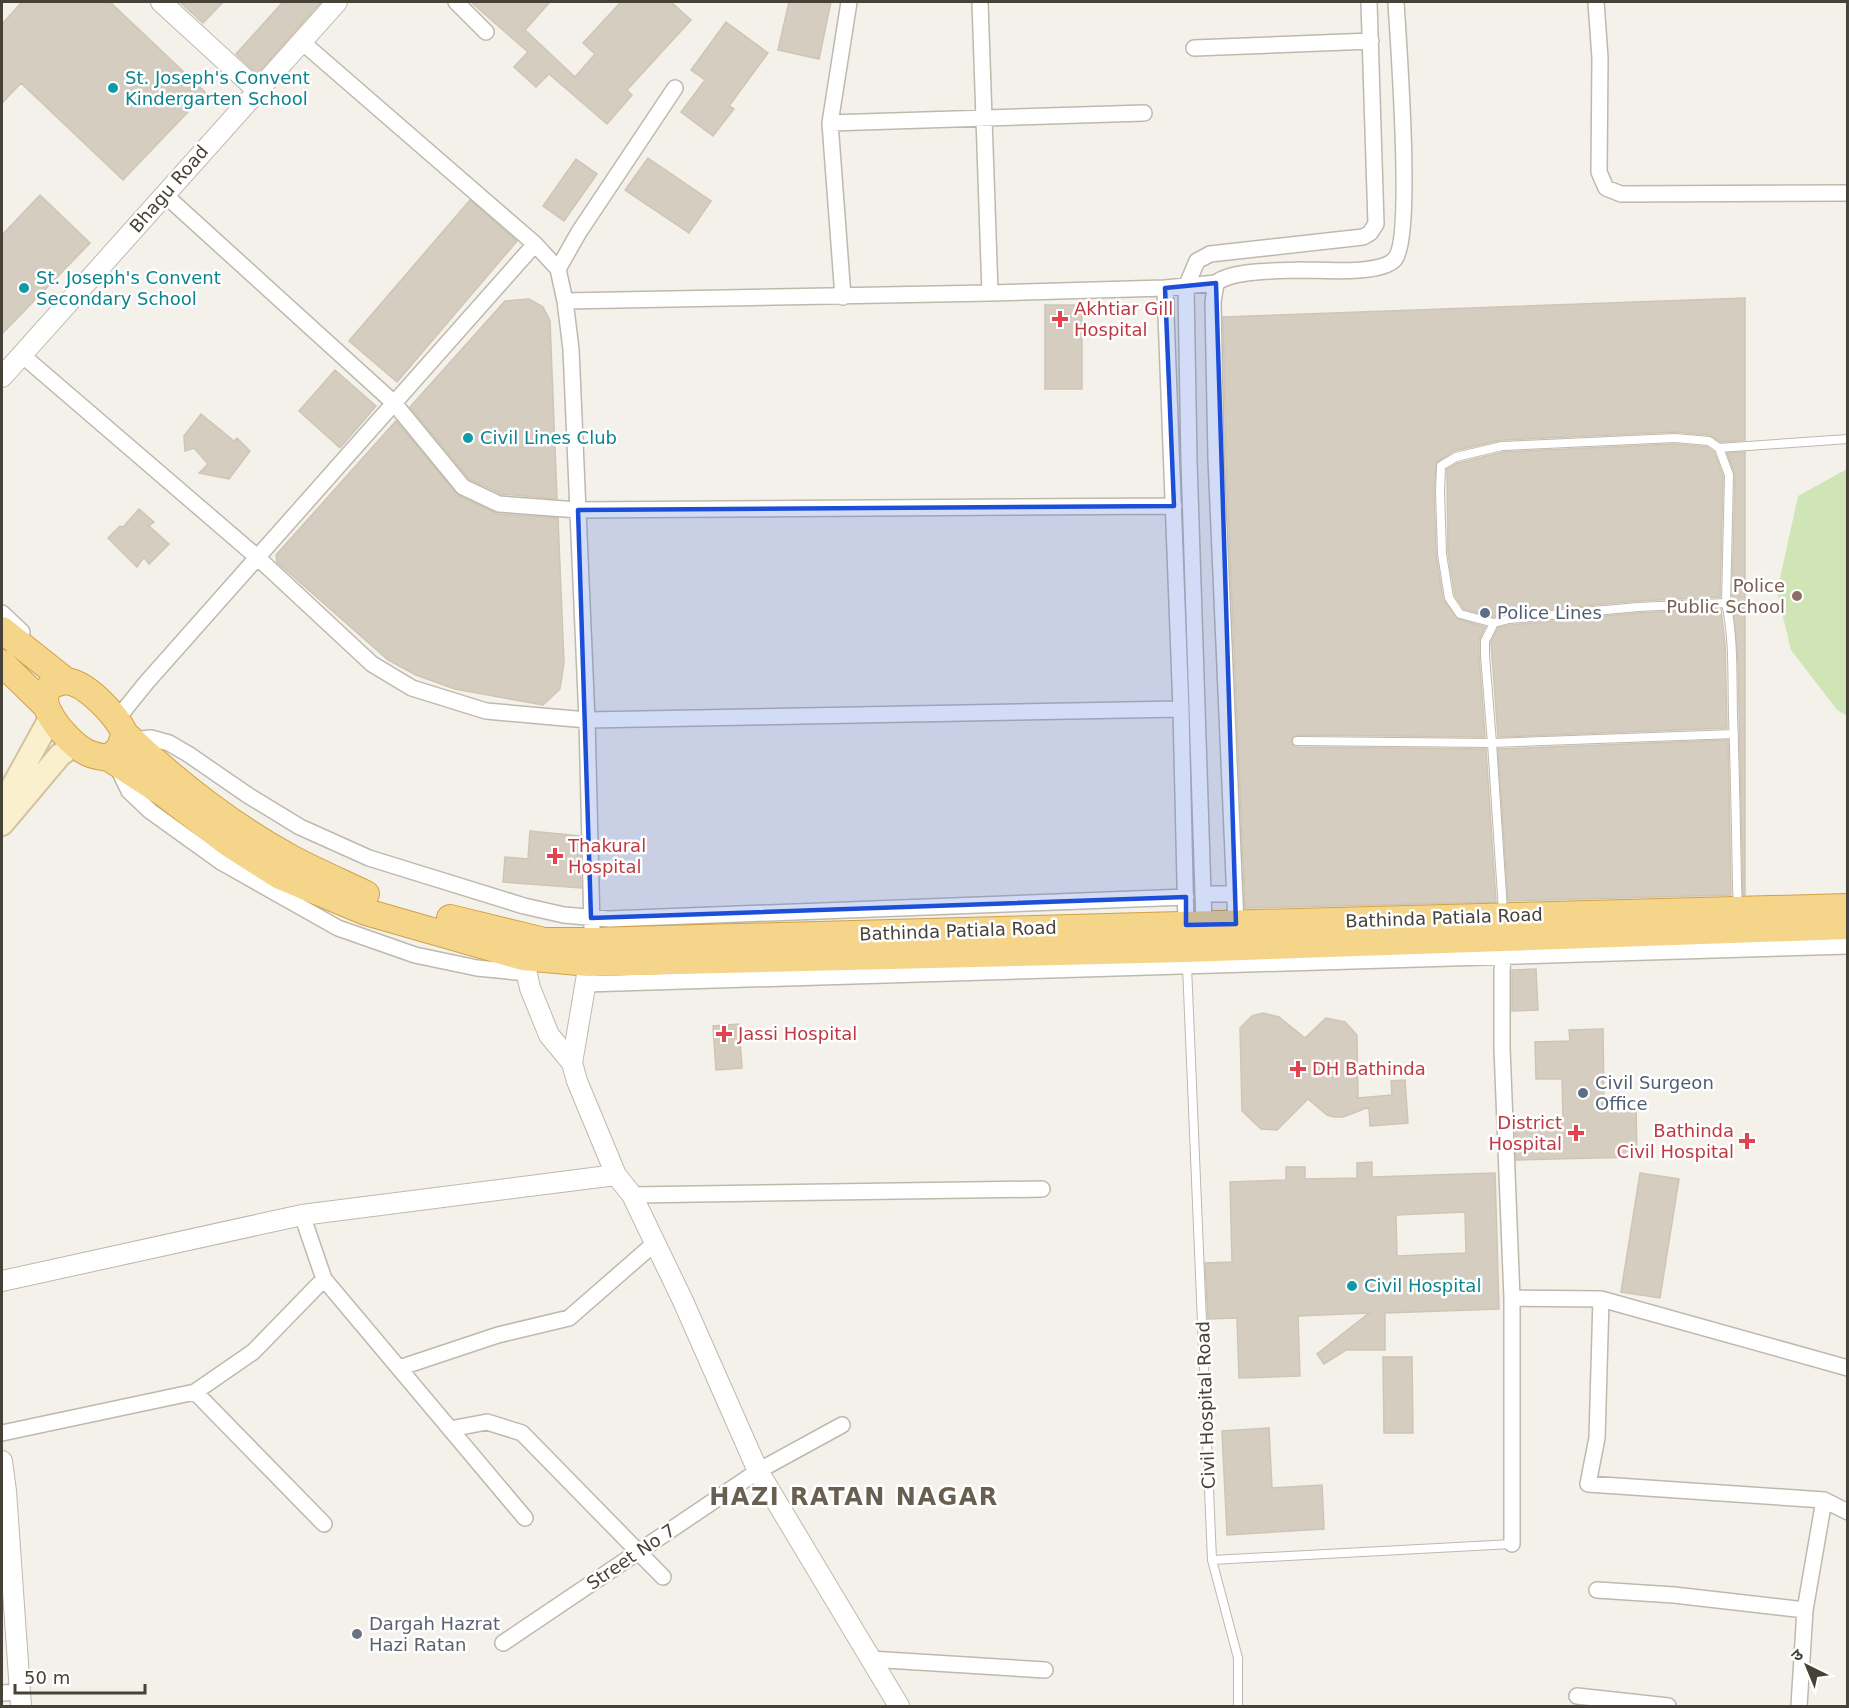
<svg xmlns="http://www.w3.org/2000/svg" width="1849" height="1708" viewBox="0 0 1849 1708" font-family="'DejaVu Sans','Noto Sans Devanagari',sans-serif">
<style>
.green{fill:#cfe5b6}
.building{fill:#d5cdc0;stroke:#cfc5b4;stroke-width:1.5;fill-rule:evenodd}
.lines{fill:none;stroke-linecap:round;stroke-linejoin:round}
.service-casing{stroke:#bfb9ad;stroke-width:10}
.minor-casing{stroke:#bfb9ad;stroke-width:18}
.tertiary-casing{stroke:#bfb9ad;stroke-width:22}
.secondary-casing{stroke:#d0c39d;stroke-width:26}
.trunk-casing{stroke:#d2a045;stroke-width:28}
.service{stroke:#fff;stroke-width:8}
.minor{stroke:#fff;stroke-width:15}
.tertiary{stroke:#fff;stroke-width:20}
.secondary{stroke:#fbf0cd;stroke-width:22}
.trunk{stroke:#f5d58a;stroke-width:26}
.marked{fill:#1d4ed8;fill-opacity:0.2;stroke:#1d4ed8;stroke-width:4.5;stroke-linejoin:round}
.culture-dot{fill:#0f9aa8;stroke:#fff;stroke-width:2}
.health-dot{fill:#e0444e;stroke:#fff;stroke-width:2}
.education-dot{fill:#8d6e63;stroke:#fff;stroke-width:2}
.service-dot{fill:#5c6f8a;stroke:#fff;stroke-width:2}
.worship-dot{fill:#6b7280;stroke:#fff;stroke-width:2}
.labels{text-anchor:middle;stroke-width:5;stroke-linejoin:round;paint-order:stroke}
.culture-label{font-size:18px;fill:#0d838f;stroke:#fff;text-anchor:start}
.street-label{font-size:18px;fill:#474238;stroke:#fff}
.health-label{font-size:18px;fill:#be3a42;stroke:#fff;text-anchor:start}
.education-label{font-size:18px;fill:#785e54;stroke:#fff;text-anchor:end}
.service-label{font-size:18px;fill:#4e5e75;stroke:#fff;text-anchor:start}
.worship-label{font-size:18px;fill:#5b616d;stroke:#fff;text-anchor:start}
.district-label{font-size:24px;font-weight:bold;letter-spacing:1.5px;fill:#695f50;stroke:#fff}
</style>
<rect width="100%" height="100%" fill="#f4f1ea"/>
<!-- green -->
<path class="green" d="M1847,469V716L1837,710L1791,650L1777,592L1798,496Z"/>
<!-- building -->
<path class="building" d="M22,2H110L206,93L123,180L21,83L2,103V24Z
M180,2H223L203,23Z
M283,2H321L257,74L236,54Z
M471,2H550L525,30L575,77L595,54L583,43L621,2H671L691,20L627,90L632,95L607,124L549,74L536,87L514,67L528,52Z
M789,2H831L819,59L778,50Z
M726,22L768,53L729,106L734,109L713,136L681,112L705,80L691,70Z
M648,158L711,201L689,233L625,190Z
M576,159L597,174L564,221L543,206Z
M40,195L90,243L2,334V235Z
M470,200L517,241L397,382L349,341Z
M1745,298V440L1721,442L1710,435L1675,432L1502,440L1454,451L1436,463L1434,492L1436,554L1443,599L1458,619L1485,627L1479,640V656L1485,737L1297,735L1292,738V744L1297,747L1486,749L1496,902L1245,908L1226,458L1223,317Z
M529,299L543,307L550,321L557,499L502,494L469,479L410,407L505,301Z
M1045,305H1082V389H1045Z
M335,370L376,406L340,448L299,411Z
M201,414L234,441L237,438L250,451L229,479L199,473L208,464L194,448L185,451L184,436Z
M396,421L459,496L498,514L558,518L564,663L560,689L543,705L455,689L416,675L388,660L277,562L276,555Z
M1675,444L1707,447L1714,452L1723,476L1720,597L1637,601L1508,613L1494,617L1464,609L1455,596L1448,553L1447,469L1458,463L1503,452Z
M1745,452V895H1743L1738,658L1732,603L1735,475L1727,453Z
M139,509L154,522L149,526L169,544L149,564L144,557L137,567L108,538L120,526L123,527Z
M1721,609L1725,644L1727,728L1498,737L1491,642L1498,628L1510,625L1638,613Z
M1728,740L1731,895L1508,901L1498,749Z
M530,831L580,836L581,888L503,882L505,857L528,859Z
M1536,969L1538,1010L1512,1011V970Z
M1263,1013L1279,1017L1305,1038L1326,1018L1345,1022L1357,1035L1358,1098L1392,1095L1391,1081L1405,1080L1408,1123L1370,1126L1369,1107L1343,1117H1334L1327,1115L1308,1099L1277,1130L1261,1129L1242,1111L1240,1028L1252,1016Z
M739,1024L742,1068L716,1070L713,1026Z
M1603,1029L1604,1107H1636L1637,1157L1516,1160L1515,1120L1563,1119L1562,1079H1536L1535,1042L1570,1041L1569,1030Z
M1372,1162V1177L1495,1173L1499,1309L1385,1313V1350H1346L1324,1364L1317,1354L1369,1313L1298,1316L1300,1376L1239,1378L1237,1318L1208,1319L1205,1263L1232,1262L1230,1182L1286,1180V1167H1305V1179L1357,1178V1163ZM1465,1212L1466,1253L1397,1256L1396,1215Z
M1640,1173L1679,1179L1660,1298L1621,1292Z
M1383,1357H1412L1413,1433H1384Z
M1269,1428L1272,1488L1322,1485L1324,1529L1227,1535L1222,1431Z"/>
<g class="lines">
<!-- service casing -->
<g class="service-casing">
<path id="service" d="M1719,448L1848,439
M1494,623L1460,614L1449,598L1442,554L1440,492L1441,466L1456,457L1502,446L1675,438L1709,441L1719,448L1729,475L1726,603
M1734,734L1492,743L1485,656V641L1494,623L1509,619L1638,607L1726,603C1734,638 1732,678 1733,714C1735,771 1736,828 1737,885L1738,907
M1297,741L1492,743L1503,911
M1187,966L1212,1560L1512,1544
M1212,1560L1238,1658V1706"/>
</g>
<!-- minor casing -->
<g class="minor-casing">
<path id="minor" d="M456,2L486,32
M980,2L990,293
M1596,2L1600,58L1599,172L1606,188L1621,194L1848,193
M302,42L535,244L558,269L565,301L571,349L587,720L592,927
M1194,48L1371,41
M830,123L1144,113
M165,195L394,403L463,487L499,504L578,510L1174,506
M558,269L579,232L675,88
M1165,288L1181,709L1186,925
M843,297L830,123L849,2
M565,301L990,293L1165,288L1216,283
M22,355L257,557L372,664L412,688L486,711L587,720L1181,709
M2,613L22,632
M117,719L146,683L535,244
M131,740L151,738L169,743L188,754L249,796L300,827L369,858L524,906L564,915L609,919L1186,897
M117,766L129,791L150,811L221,862L338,928L415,955L477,968L527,973
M1203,894H1235
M1204,924L1189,461L1186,287L1197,261L1210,254L1363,237L1370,233L1376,224L1369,2
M1236,924L1216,458L1213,302L1216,283C1232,270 1278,271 1300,270C1322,270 1379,275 1394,260C1414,241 1398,39 1396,2
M1504,947L1502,971V1048L1512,1298V1544
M585,984L1848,946
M632,1195L1042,1189
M302,1215L324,1279L525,1518
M1512,1298L1601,1299L1597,1438L1588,1484L1824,1500
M1601,1299L1848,1368
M399,1368L498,1335L569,1318L655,1243
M195,1392L324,1524
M450,1429L487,1422L522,1433L663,1577
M2,1433L195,1392L253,1352L324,1279
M1597,1590L1674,1595L1805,1610
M503,1643L758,1471L842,1425
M870,1659L1045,1670
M2,1693L20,1692
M1577,1696L1668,1706
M1799,1706L1805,1610L1824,1500L1848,1512"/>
</g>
<!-- tertiary casing -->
<g class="tertiary-casing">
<path id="tertiary" d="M161,2L257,90
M2,377L337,2
M521,946L530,988L549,1035L572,1063
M589,963L572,1063L577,1081L616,1175L632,1195L683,1301L758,1471L899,1706
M2,1281L302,1215L616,1175
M2,1461L6,1491L21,1706"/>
</g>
<!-- secondary casing -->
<g class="secondary-casing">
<path id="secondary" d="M2,806L51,717
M2,824L60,755L75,744"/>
</g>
<!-- trunk casing -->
<g class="trunk-casing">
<path id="trunk" d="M2,630L66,681
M2,663L46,706
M66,681C87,683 117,716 125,734L119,749L109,758C101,757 93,756 86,752C65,741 18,687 66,681Z
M125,734C176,782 230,825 291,858C315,871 341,882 366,894
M109,758L163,793L228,843L280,876L366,912L523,957L589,963L1186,949L1848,926
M450,918L544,941H592L1848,907"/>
</g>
<!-- service -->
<use href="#service" class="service"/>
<!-- minor -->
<use href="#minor" class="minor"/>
<!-- tertiary -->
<use href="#tertiary" class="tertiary"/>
<!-- secondary -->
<use href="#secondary" class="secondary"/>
<!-- trunk -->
<use href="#trunk" class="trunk"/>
</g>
<!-- marked area -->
<path class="marked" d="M1216,283L1236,924L1186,925V897L591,918L578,510L1174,506L1165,288Z"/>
<!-- markers -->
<g class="culture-dot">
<circle cx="113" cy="88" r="6"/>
<circle cx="24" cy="288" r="6"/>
<circle cx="468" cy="438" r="6"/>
<circle cx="1352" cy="1286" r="6"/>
</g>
<g class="health-dot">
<path d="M1057 310h6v6h6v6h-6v6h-6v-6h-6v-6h6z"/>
<path d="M552 847h6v6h6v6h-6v6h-6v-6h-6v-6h6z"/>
<path d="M721 1025h6v6h6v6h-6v6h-6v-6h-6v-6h6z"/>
<path d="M1295 1060h6v6h6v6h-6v6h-6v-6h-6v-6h6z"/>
<path d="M1573 1124h6v6h6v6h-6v6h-6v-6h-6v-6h6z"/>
<path d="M1744 1132h6v6h6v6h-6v6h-6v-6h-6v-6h6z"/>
</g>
<circle class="education-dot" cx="1797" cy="596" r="6"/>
<g class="service-dot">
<circle cx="1485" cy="613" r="6"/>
<circle cx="1583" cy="1093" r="6"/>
</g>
<circle class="worship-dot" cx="357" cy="1634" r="6"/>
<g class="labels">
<!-- culture labels -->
<g class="culture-label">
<text x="125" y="84">St. Joseph's Convent<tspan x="125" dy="21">Kindergarten School</tspan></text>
<text x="36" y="284">St. Joseph's Convent<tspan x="36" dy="21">Secondary School</tspan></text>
<text x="480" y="444">Civil Lines Club</text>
<text x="1364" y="1292">Civil Hospital</text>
</g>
<!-- street labels -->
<g class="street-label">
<text transform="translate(169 189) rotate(-49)" y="6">Bhagu Road</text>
<text transform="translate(1444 918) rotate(-2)" y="6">Bathinda Patiala Road</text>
<text transform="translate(958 931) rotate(-2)" y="6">Bathinda Patiala Road</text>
<text transform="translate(1206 1405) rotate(-92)" y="6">Civil Hospital Road</text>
<text transform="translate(631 1557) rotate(-34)" y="6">Street No 7</text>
</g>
<!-- health labels -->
<g class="health-label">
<text x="1074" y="315">Akhtiar Gill<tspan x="1074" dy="21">Hospital</tspan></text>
<text x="568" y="852">Thakural<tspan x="568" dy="21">Hospital</tspan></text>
<text x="738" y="1040">Jassi Hospital</text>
<text x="1312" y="1075">DH Bathinda</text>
<text x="1562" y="1129" text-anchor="end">District<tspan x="1562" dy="21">Hospital</tspan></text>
<text x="1734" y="1137" text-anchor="end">Bathinda<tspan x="1734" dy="21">Civil Hospital</tspan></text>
</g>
<!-- education labels -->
<g class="education-label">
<text x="1785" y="592">Police<tspan x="1785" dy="21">Public School</tspan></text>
</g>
<!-- service labels -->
<g class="service-label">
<text x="1497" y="619">Police Lines</text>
<text x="1595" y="1089">Civil Surgeon<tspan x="1595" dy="21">Office</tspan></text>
</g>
<!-- worship labels -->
<g class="worship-label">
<text x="369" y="1630">Dargah Hazrat<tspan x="369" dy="21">Hazi Ratan</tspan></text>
</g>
<!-- district labels -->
<g class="district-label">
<text x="854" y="1505">HAZI RATAN NAGAR</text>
</g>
</g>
<!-- border -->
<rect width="1849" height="1708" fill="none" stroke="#474238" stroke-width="6"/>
<!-- north arrow -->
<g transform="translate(1807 1666) rotate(317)" stroke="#ffffff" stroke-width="4.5" paint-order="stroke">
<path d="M0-4.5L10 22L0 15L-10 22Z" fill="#474238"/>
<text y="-9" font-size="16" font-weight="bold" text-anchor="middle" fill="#474238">उ</text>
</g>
<!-- scale -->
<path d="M15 1684v9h130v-9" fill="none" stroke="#474238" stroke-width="3"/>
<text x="24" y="1684" font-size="18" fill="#474238" stroke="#ffffff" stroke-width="4.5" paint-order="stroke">50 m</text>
</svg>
